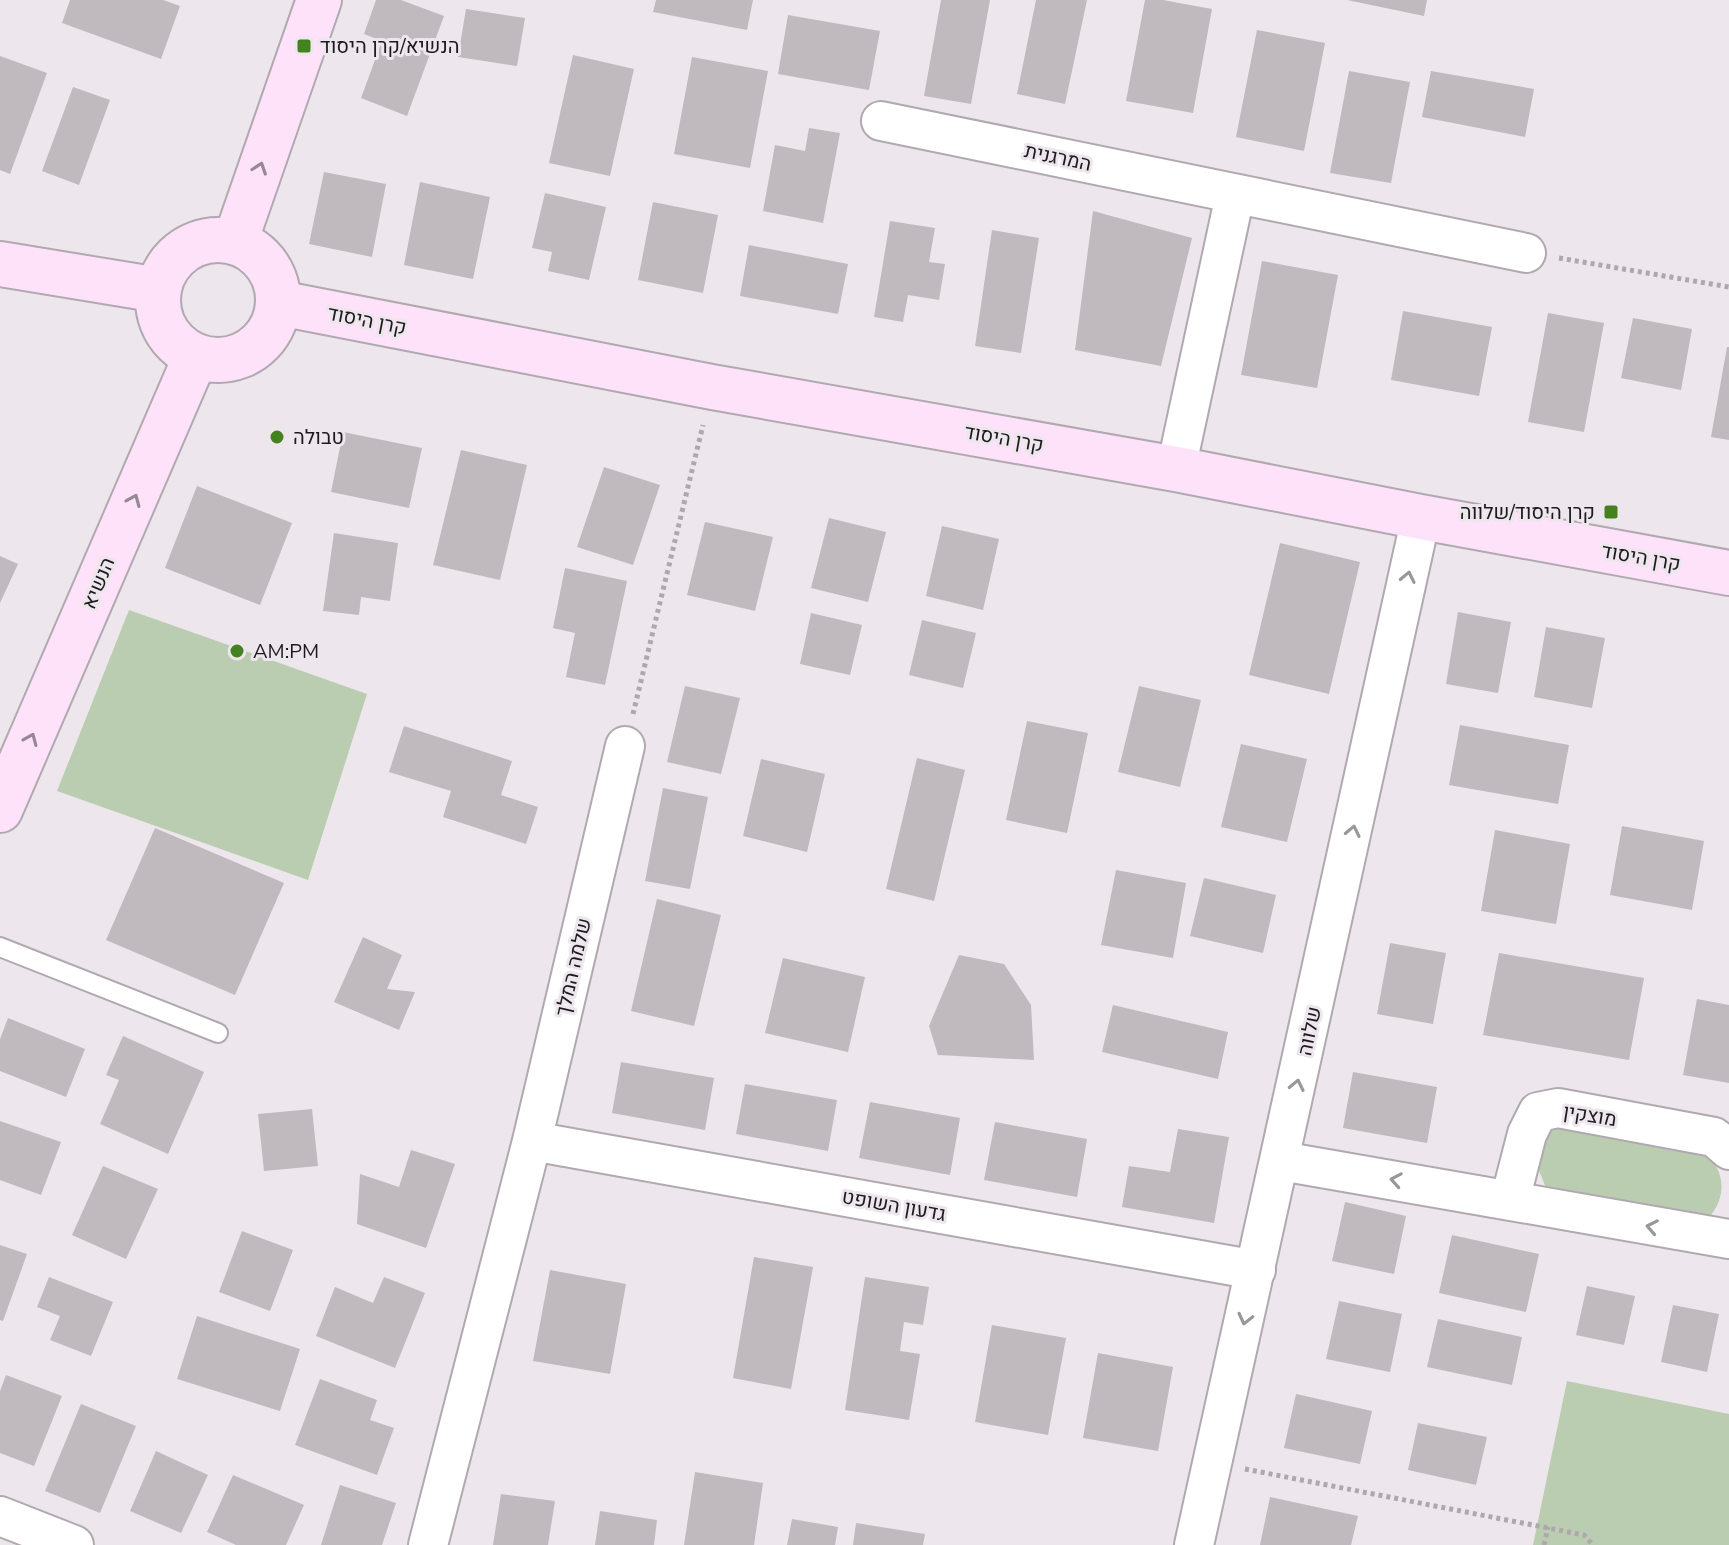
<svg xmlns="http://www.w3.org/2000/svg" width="1729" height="1545" viewBox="0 0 1729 1545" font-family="'Nunito Sans',Heebo,sans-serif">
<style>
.green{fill:#bacdb1}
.building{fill:#c0babf}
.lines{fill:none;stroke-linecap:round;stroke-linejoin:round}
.lane-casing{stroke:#b0a9af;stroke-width:22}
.street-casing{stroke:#b0a9af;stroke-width:42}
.secondary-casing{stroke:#b0a9af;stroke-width:48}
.path{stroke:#aea8ad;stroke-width:5;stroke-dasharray:4 4;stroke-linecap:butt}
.lane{stroke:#fff;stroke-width:18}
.street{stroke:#fff;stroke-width:38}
.secondary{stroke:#fde2fa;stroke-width:44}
.oneway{stroke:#988896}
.oneway2{stroke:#999899}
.poi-dot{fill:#44811f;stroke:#ede6ec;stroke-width:3}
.labels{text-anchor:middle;stroke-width:6;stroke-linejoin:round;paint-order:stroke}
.poi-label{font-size:20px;fill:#1c1a1c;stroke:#ede6ec;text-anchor:start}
.street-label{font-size:20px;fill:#1c1a1c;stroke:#ede6ec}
</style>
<rect width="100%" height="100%" fill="#ede6ec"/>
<!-- green -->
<path class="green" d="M129,610L367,694L308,880L57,791Z
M1546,1125L1700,1146C1725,1169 1729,1194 1708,1219L1546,1188L1538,1168Z
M1567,1381L1729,1414V1545H1533Z"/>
<!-- building -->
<path class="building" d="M70,0H163L180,6L161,59L62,23Z
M376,0H401L444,16L407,116L361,98L382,41L364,34Z
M656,0H753L747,30L653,12Z
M941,0H990L971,104L924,96Z
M1036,0H1087L1065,104L1017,94Z
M1145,0H1163L1212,9L1193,113L1126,101Z
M1347,0H1427L1424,16Z
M466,9L525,18L517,66L458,57Z
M788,15L880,31L869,90L778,74Z
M1257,30L1325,43L1304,151L1236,137Z
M573,55L634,69L610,176L549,163Z
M0,56L47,73L10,174L0,170Z
M692,57L768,71L750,168L674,154Z
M1349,71L1410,82L1391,183L1330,173Z
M1431,71L1534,89L1525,137L1422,117Z
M73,87L110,100L79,185L42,171Z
M809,128L840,133L823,223L763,211L775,145L805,151Z
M324,172L386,184L372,257L309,244Z
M420,182L490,197L473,279L404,265Z
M545,193L606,207L589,280L548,271L552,252L532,248Z
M653,202L718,215L703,293L638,280Z
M1093,211L1192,238L1161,366L1075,350Z
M890,221L935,228L929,262L945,264L939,300L908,295L903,322L874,317Z
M992,230L1039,238L1021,353L975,346Z
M749,245L848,264L838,314L740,296Z
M1262,261L1338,275L1317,388L1241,375Z
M1403,311L1492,327L1479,396L1391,380Z
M1548,313L1604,323L1584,432L1528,422Z
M1633,318L1692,329L1681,390L1621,378Z
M1727,347H1729V440L1711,437Z
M343,432L422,448L409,508L331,492Z
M461,450L527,465L500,580L433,565Z
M604,467L660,485L633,565L577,547Z
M197,486L292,523L260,605L165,568Z
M829,518L886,532L868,602L811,588Z
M705,522L773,537L755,611L687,595Z
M942,526L999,539L983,610L926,596Z
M334,533L398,543L390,601L361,597L359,615L323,611Z
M1280,543L1360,562L1329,694L1249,675Z
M0,556L18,564L0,603Z
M565,568L627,581L605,685L566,677L575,633L553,628Z
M1458,612L1511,622L1498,693L1446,684Z
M811,613L862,625L850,675L800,664Z
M922,620L976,633L963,688L909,675Z
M1546,627L1605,638L1592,708L1534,697Z
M685,686L740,698L721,774L667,762Z
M1139,686L1201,700L1180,787L1118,772Z
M1027,721L1088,733L1067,833L1006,820Z
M1460,725L1569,745L1558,804L1449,785Z
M404,726L512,761L501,795L538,807L526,844L443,817L451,791L389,772Z
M1241,744L1307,759L1287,842L1221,827Z
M917,758L965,770L934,901L886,889Z
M761,759L825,774L807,852L743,836Z
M663,788L708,797L690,889L645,881Z
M1622,826L1704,841L1692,910L1610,895Z
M155,828L284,883L235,995L106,940Z
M1495,830L1570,844L1556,924L1481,911Z
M1116,870L1186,883L1173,958L1101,945Z
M1204,878L1276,895L1263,953L1190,936Z
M657,899L721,915L694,1026L631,1011Z
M363,937L402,955L387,989L415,992L399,1030L334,1002Z
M1390,943L1446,953L1433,1024L1377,1014Z
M1499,953L1644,978L1629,1060L1483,1035Z
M959,955L1004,964L1031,1005L1034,1060L938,1055L929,1026Z
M783,958L865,977L848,1052L765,1033Z
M1697,999L1729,1005V1083L1683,1075Z
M1113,1005L1228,1032L1218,1079L1102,1052Z
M8,1018L85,1049L66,1097L0,1071V1039Z
M123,1036L204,1072L168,1154L100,1124L119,1080L106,1075Z
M621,1062L714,1078L705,1130L612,1113Z
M1353,1072L1437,1087L1427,1143L1343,1128Z
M745,1084L837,1100L828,1151L736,1134Z
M870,1102L960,1118L950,1175L859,1158Z
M312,1109L318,1166L264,1171L258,1114Z
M0,1121L61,1142L41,1195L0,1180Z
M995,1122L1087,1139L1077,1197L984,1180Z
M1178,1129L1229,1137L1214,1223L1122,1207L1129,1166L1170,1172Z
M411,1150L455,1164L426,1248L357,1224L360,1174L399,1187Z
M103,1166L158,1189L126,1259L72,1235Z
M1345,1202L1406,1216L1394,1274L1332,1261Z
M242,1231L293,1250L270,1311L219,1292Z
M1452,1235L1539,1254L1526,1312L1439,1293Z
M0,1245L27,1254L3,1321L0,1320Z
M754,1257L813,1267L791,1389L733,1378Z
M550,1270L626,1284L610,1374L533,1361Z
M49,1277L113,1302L91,1356L50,1340L60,1316L37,1307Z
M384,1277L425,1293L395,1368L316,1336L335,1287L373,1303Z
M865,1277L929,1287L923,1325L904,1322L900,1351L920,1354L909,1420L845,1410Z
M1587,1286L1635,1296L1624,1345L1576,1335Z
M1339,1301L1402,1314L1390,1372L1326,1359Z
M1673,1305L1719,1314L1707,1372L1661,1362Z
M197,1316L300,1349L280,1411L177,1379Z
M1438,1319L1522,1337L1512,1385L1427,1367Z
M992,1325L1066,1338L1048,1435L975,1422Z
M1098,1353L1173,1367L1158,1451L1083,1438Z
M6,1375L62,1396L34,1466L0,1453V1391Z
M320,1379L377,1400L370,1420L394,1428L377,1475L295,1445Z
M1296,1394L1372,1411L1360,1464L1284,1448Z
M81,1404L136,1426L100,1513L45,1491Z
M1418,1423L1487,1437L1476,1485L1408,1470Z
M156,1451L208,1475L181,1533L130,1511Z
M695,1472L763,1483L754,1545H684Z
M233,1475L304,1505L286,1545H236L207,1532Z
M340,1485L396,1503L382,1545H321Z
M501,1494L555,1501L548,1545H493Z
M1270,1497L1358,1516L1351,1545H1260Z
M600,1511L657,1520L654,1545H595Z
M792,1519L838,1527L835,1545H787Z
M856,1523L925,1534L923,1545H853Z"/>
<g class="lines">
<!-- lane casing -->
<g class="lane-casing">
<path id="lane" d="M0,947L218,1033"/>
</g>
<!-- street casing -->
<g class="street-casing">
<path id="street" d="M881,121L1526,253
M1176,469L1235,195
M532,1141L1256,1270
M1281,1161L1729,1239
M1510,1200L1527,1134L1538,1112L1558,1108L1714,1137L1729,1150
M0,1516L74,1545
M428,1545L532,1141L625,746
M1194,1545L1421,517"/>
</g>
<!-- secondary casing -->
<g class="secondary-casing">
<path id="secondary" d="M158 300a60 60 0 1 1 120 0a60 60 0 1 1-120 0Z
M235,242L319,0
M0,264L159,290
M279,303L712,387L1176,469L1421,517L1729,573
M0,810L196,356"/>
</g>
<!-- path -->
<path class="path" d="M1559,258L1729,287
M633,714L703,425
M1245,1469L1584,1535L1593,1545
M1544,1545L1548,1527"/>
<!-- lane -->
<use href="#lane" class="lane"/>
<!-- street -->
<use href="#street" class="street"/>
<!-- secondary -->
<use href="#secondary" class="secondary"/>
</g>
<!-- one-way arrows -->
<defs><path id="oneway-chevron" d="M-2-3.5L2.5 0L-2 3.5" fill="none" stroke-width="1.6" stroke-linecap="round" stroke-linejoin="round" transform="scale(2)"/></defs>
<g class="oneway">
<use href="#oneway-chevron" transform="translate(260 168) rotate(-71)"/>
<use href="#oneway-chevron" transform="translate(134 500) rotate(-67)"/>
<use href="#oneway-chevron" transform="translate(31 739) rotate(-67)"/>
</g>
<g class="oneway2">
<use href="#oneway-chevron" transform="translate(1408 577) rotate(-78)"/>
<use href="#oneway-chevron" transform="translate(1353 831) rotate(-78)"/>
<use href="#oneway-chevron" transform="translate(1297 1085) rotate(-78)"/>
<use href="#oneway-chevron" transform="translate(1396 1180) rotate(-170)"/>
<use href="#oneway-chevron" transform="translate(1652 1227) rotate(-169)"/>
<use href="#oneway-chevron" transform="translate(1245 1319) rotate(103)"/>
</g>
<!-- markers -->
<g class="poi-dot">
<rect x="296" y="38" width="16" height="16" rx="4"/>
<circle cx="277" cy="437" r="8"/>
<rect x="1603" y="504" width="16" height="16" rx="4"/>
<circle cx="237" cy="651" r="8"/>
</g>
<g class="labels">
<!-- poi labels -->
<g class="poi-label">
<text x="320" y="53">הנשיא/קרן היסוד</text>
<text x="293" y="444">טבולה</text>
<text x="1595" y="519" text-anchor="end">קרן היסוד/שלווה</text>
<text x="253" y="658">AM:PM</text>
</g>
<!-- street labels -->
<g class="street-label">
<text transform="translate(1058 157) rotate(12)" y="7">המרגנית</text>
<text transform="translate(367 320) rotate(11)" y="7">קרן היסוד</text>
<text transform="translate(1004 438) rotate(10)" y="7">קרן היסוד</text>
<text transform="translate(1641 557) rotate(10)" y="7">קרן היסוד</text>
<text transform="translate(98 583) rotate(-67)" y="7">הנשיא</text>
<text transform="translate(573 967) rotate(-77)" y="7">שלמה המלך</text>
<text transform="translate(1309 1031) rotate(-78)" y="7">שלווה</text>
<text transform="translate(1590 1115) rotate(9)" y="7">מוצקין</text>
<text transform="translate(894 1205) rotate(10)" y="7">גדעון השופט</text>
</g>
</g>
</svg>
